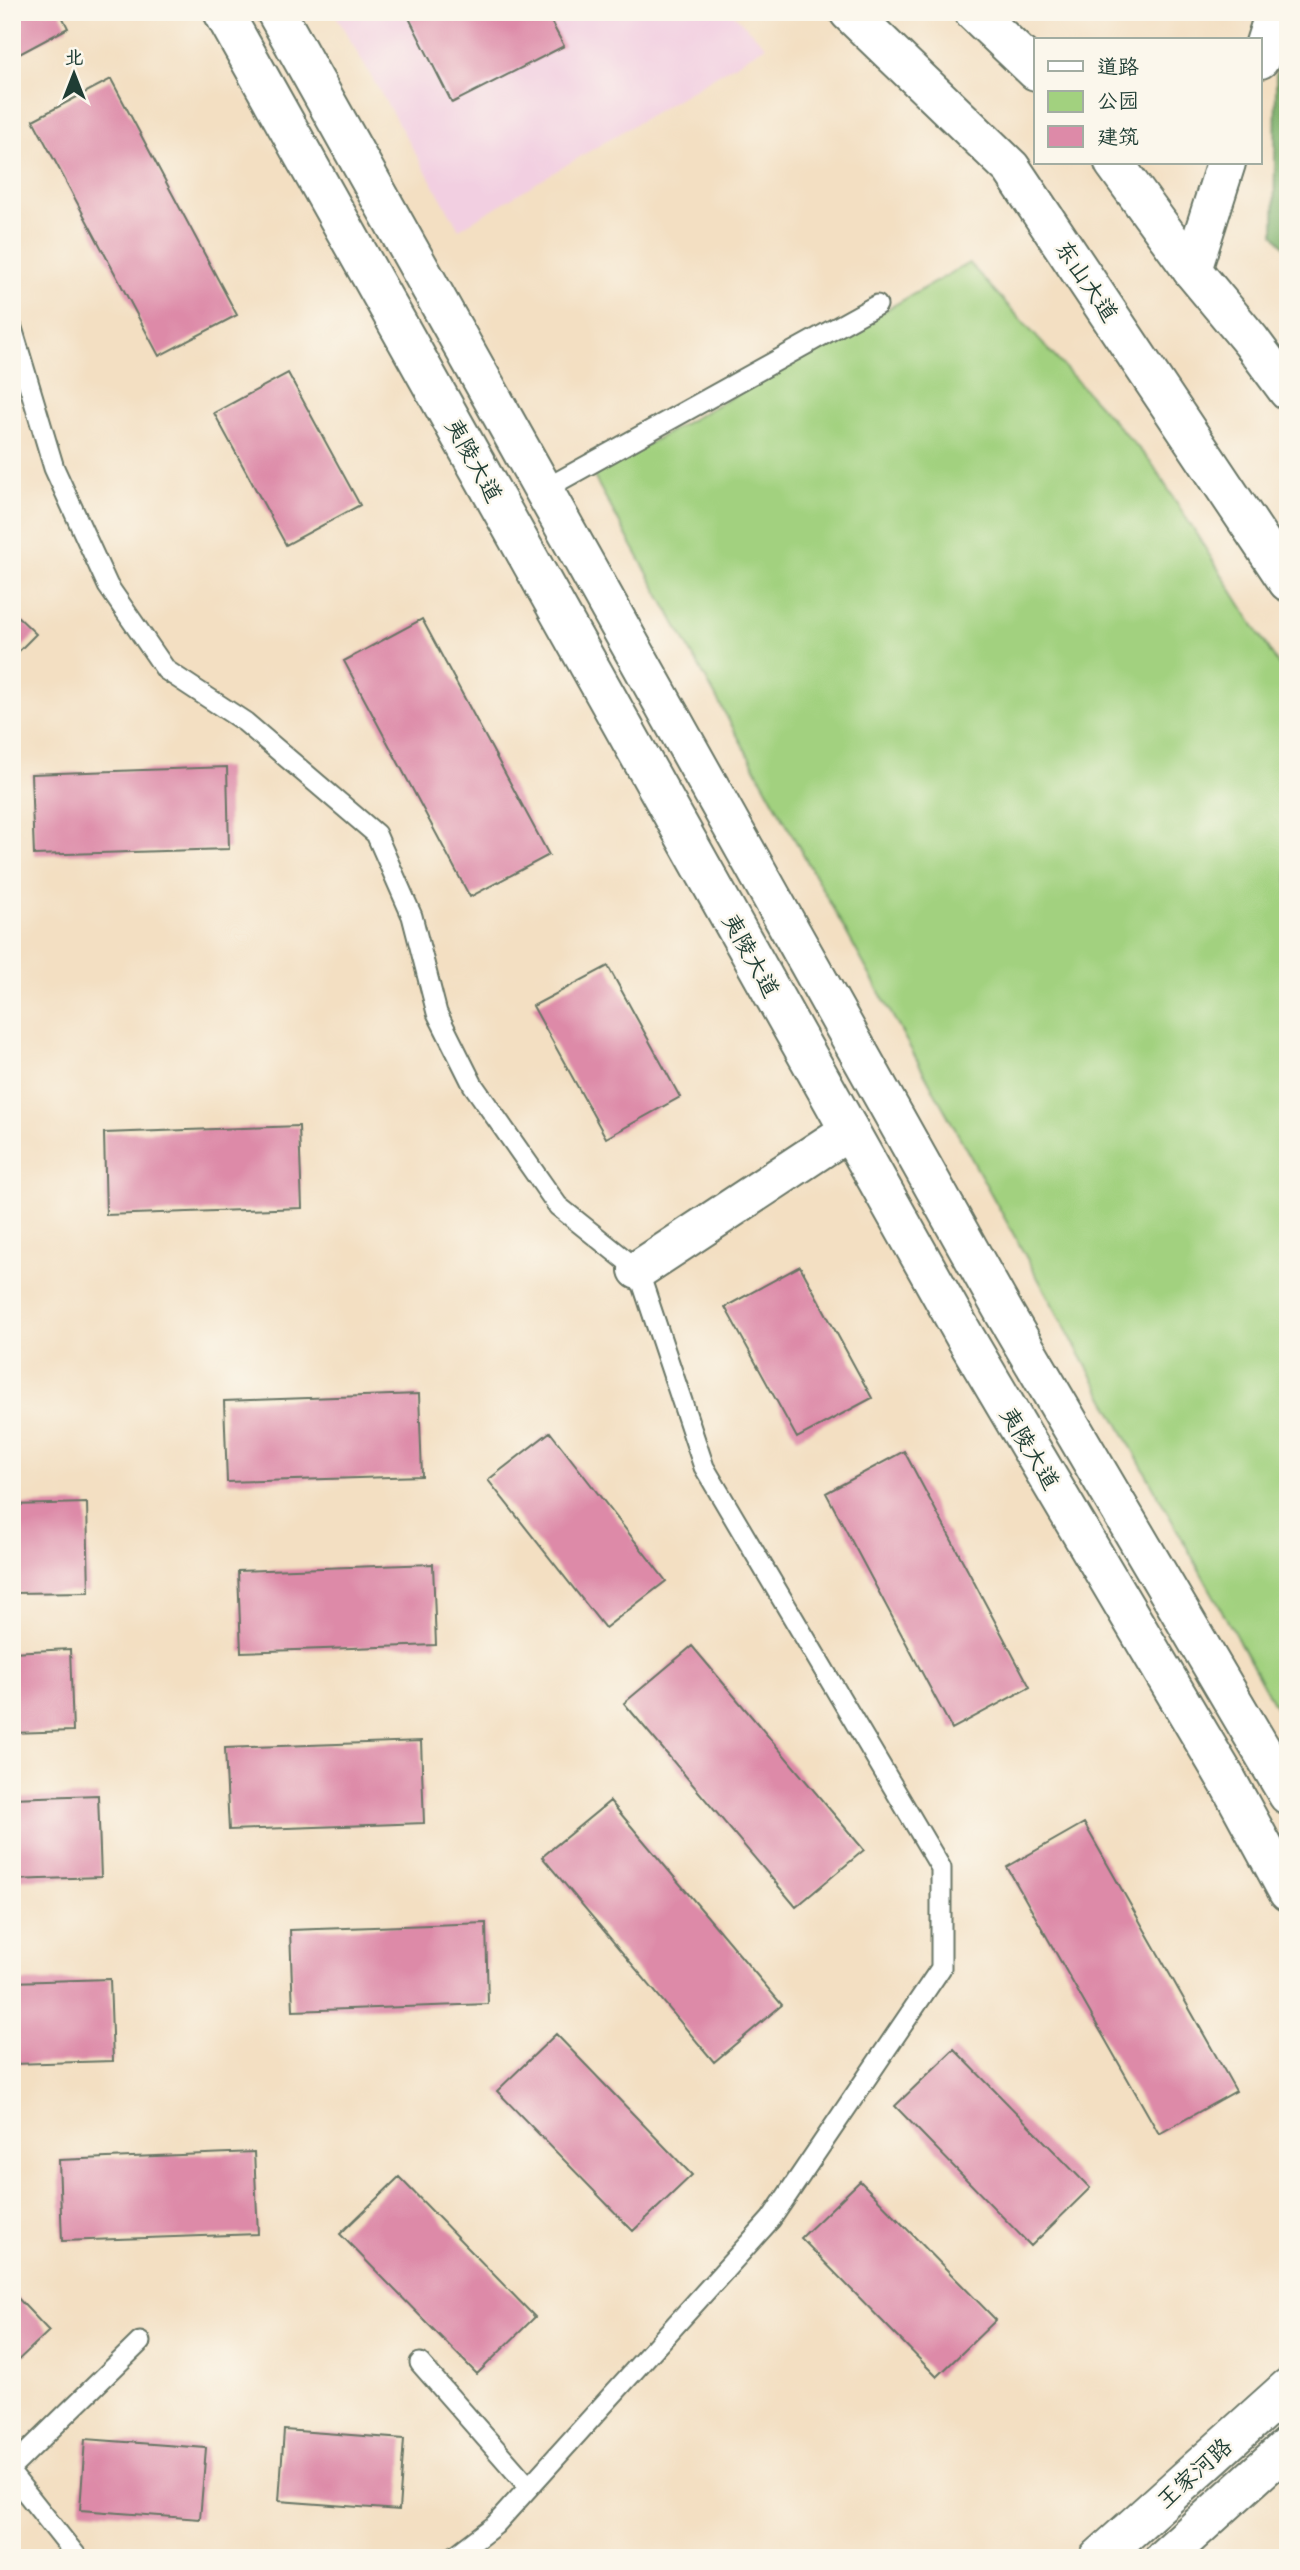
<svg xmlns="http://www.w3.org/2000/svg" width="1300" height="2570" viewBox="0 0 1300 2570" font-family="'Patrick Hand','LXGW WenKai TC',sans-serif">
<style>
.built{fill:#f2cfe1}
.green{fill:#a2d17f;stroke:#60875a;stroke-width:2}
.forest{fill:#81b36e;stroke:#507851;stroke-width:2}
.building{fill:#dd8aa8}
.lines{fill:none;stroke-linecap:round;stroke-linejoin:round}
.lane-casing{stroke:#697666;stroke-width:23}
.street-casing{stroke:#697666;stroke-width:42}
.secondary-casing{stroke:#697666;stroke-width:42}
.primary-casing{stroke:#697666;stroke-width:42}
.lane{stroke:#fff;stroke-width:19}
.street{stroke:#fff;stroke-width:38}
.secondary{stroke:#fff;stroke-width:38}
.primary{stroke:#fff;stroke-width:38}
.labels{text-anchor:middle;stroke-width:5;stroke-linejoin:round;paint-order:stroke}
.street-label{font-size:23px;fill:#1f3d34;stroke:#fbf7ec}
</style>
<rect width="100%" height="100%" fill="#fbf7ec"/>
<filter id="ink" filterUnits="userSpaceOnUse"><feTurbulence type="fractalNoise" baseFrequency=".0143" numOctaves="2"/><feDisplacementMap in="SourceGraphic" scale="14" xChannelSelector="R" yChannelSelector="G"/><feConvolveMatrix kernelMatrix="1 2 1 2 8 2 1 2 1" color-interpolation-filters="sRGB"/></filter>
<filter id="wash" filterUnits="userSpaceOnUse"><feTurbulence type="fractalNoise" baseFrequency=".00686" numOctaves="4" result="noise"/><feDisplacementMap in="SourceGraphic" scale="28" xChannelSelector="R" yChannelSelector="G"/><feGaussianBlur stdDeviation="1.57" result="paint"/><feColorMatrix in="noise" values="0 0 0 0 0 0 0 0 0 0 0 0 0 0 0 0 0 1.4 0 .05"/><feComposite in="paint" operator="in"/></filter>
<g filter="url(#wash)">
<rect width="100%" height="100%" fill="#f3dfc2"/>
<!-- built -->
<path class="built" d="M334,12H731L766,46L459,229Z"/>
<!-- green -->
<path class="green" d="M969,263L1151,462L1288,680V1730L593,475Z"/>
<!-- forest -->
<path class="forest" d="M1277,12H1288V251L1274,234Z"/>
<g id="blocks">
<!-- building -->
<path class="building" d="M12,12H60L68,28L12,58Z
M406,12H546L564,46L452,103Z
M111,79L237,315L159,356L33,120Z
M288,373L360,505L286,545L214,413Z
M12,611L36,634L12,658Z
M422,619L549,855L470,897L344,661Z
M227,767L229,849L34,855L31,774Z
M608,966L680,1097L606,1138L533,1006Z
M299,1126L302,1208L106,1215L104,1133Z
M800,1266L872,1398L797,1438L725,1307Z
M419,1394L422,1476L227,1482L224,1401Z
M550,1432L666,1581L605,1628L488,1480Z
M904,1451L1030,1687L952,1729L826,1493Z
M87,1503L89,1592L12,1593V1505Z
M433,1564L436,1645L241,1652L238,1571Z
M692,1646L864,1850L796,1907L624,1703Z
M70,1649L73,1731L12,1733V1652Z
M421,1741L424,1823L229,1830L225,1748Z
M98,1795L101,1877L12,1880V1798Z
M610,1801L782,2005L714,2062L542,1857Z
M1084,1823L1236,2091L1159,2134L1007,1867Z
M486,1923L488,2004L293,2011L290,1930Z
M110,1979L113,2061L12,2064V1982Z
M556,2034L692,2175L633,2231L497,2091Z
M954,2049L1090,2188L1031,2246L895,2106Z
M254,2152L258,2234L62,2241L59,2160Z
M399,2177L535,2317L477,2374L340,2234Z
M860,2181L996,2320L937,2377L801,2238Z
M12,2292L49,2331L12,2366Z
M284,2430L404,2439L399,2510L279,2501Z
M85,2439L206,2448L200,2519L80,2510Z"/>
</g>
</g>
<g filter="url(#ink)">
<use href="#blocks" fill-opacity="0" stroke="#697666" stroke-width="2"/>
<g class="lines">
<!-- lane casing -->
<g class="lane-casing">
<path id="lane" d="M12,328L54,468L108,586L166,670L245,722L376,834L412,916L437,1013L473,1085L558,1206L638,1270L704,1467L941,1868V1968L771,2219L495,2525L452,2558
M543,490L877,305
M420,2363L529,2487
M12,2467L140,2342
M12,2475L78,2558"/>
</g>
<!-- street casing -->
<g class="street-casing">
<path id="street" d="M1260,59L1275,12
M1192,270L1226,163
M638,1270L844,1134L848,1128"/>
</g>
<!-- secondary casing -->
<g class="secondary-casing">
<path id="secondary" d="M223,12L965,1337L1227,1780L1288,1892
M276,12L1005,1314L1288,1795
M1099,2558L1288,2388
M1164,2558L1288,2446"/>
</g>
<!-- primary casing -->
<g class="primary-casing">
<path id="primary" d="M849,12L1011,168L1288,582
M974,12L1036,71
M1114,163L1192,270L1251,341L1288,391"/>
</g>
<!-- lane -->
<use href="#lane" class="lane"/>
<!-- street -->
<use href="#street" class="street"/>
<!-- secondary -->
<use href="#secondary" class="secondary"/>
<!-- primary -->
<use href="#primary" class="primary"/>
</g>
</g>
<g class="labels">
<!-- street labels -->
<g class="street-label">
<text transform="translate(1087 281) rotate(56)" y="8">东山大道</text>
<text transform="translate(474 460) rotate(61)" y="8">夷陵大道</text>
<text transform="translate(751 955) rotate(61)" y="8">夷陵大道</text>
<text transform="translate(1030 1448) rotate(59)" y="8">夷陵大道</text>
<text transform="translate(1194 2473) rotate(-42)" y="8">王家河路</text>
</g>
</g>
<!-- margin -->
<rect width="1300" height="2570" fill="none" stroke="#fbf7ec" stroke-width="42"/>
<!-- legend -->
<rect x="1034" y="38" width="228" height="126" fill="#fbf7ec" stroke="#a3ada2" stroke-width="2"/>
<rect x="1048" y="61" width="35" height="10" fill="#ffffff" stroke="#a3ada2" stroke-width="2"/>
<text x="1097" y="74" font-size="21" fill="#1f3d34">道路</text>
<rect x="1048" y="91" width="35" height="21" fill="#a2d17f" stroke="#a3ada2" stroke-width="2"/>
<text x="1097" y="108" font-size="21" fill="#1f3d34">公园</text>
<rect x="1048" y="126" width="35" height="21" fill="#dd8aa8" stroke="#a3ada2" stroke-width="2"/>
<text x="1097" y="144" font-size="21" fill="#1f3d34">建筑</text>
<!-- north arrow -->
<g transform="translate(74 74)" stroke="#fbf7ec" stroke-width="5" paint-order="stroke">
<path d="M0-5L12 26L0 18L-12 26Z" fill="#1f3d34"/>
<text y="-10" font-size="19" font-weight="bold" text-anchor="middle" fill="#1f3d34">北</text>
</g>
</svg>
